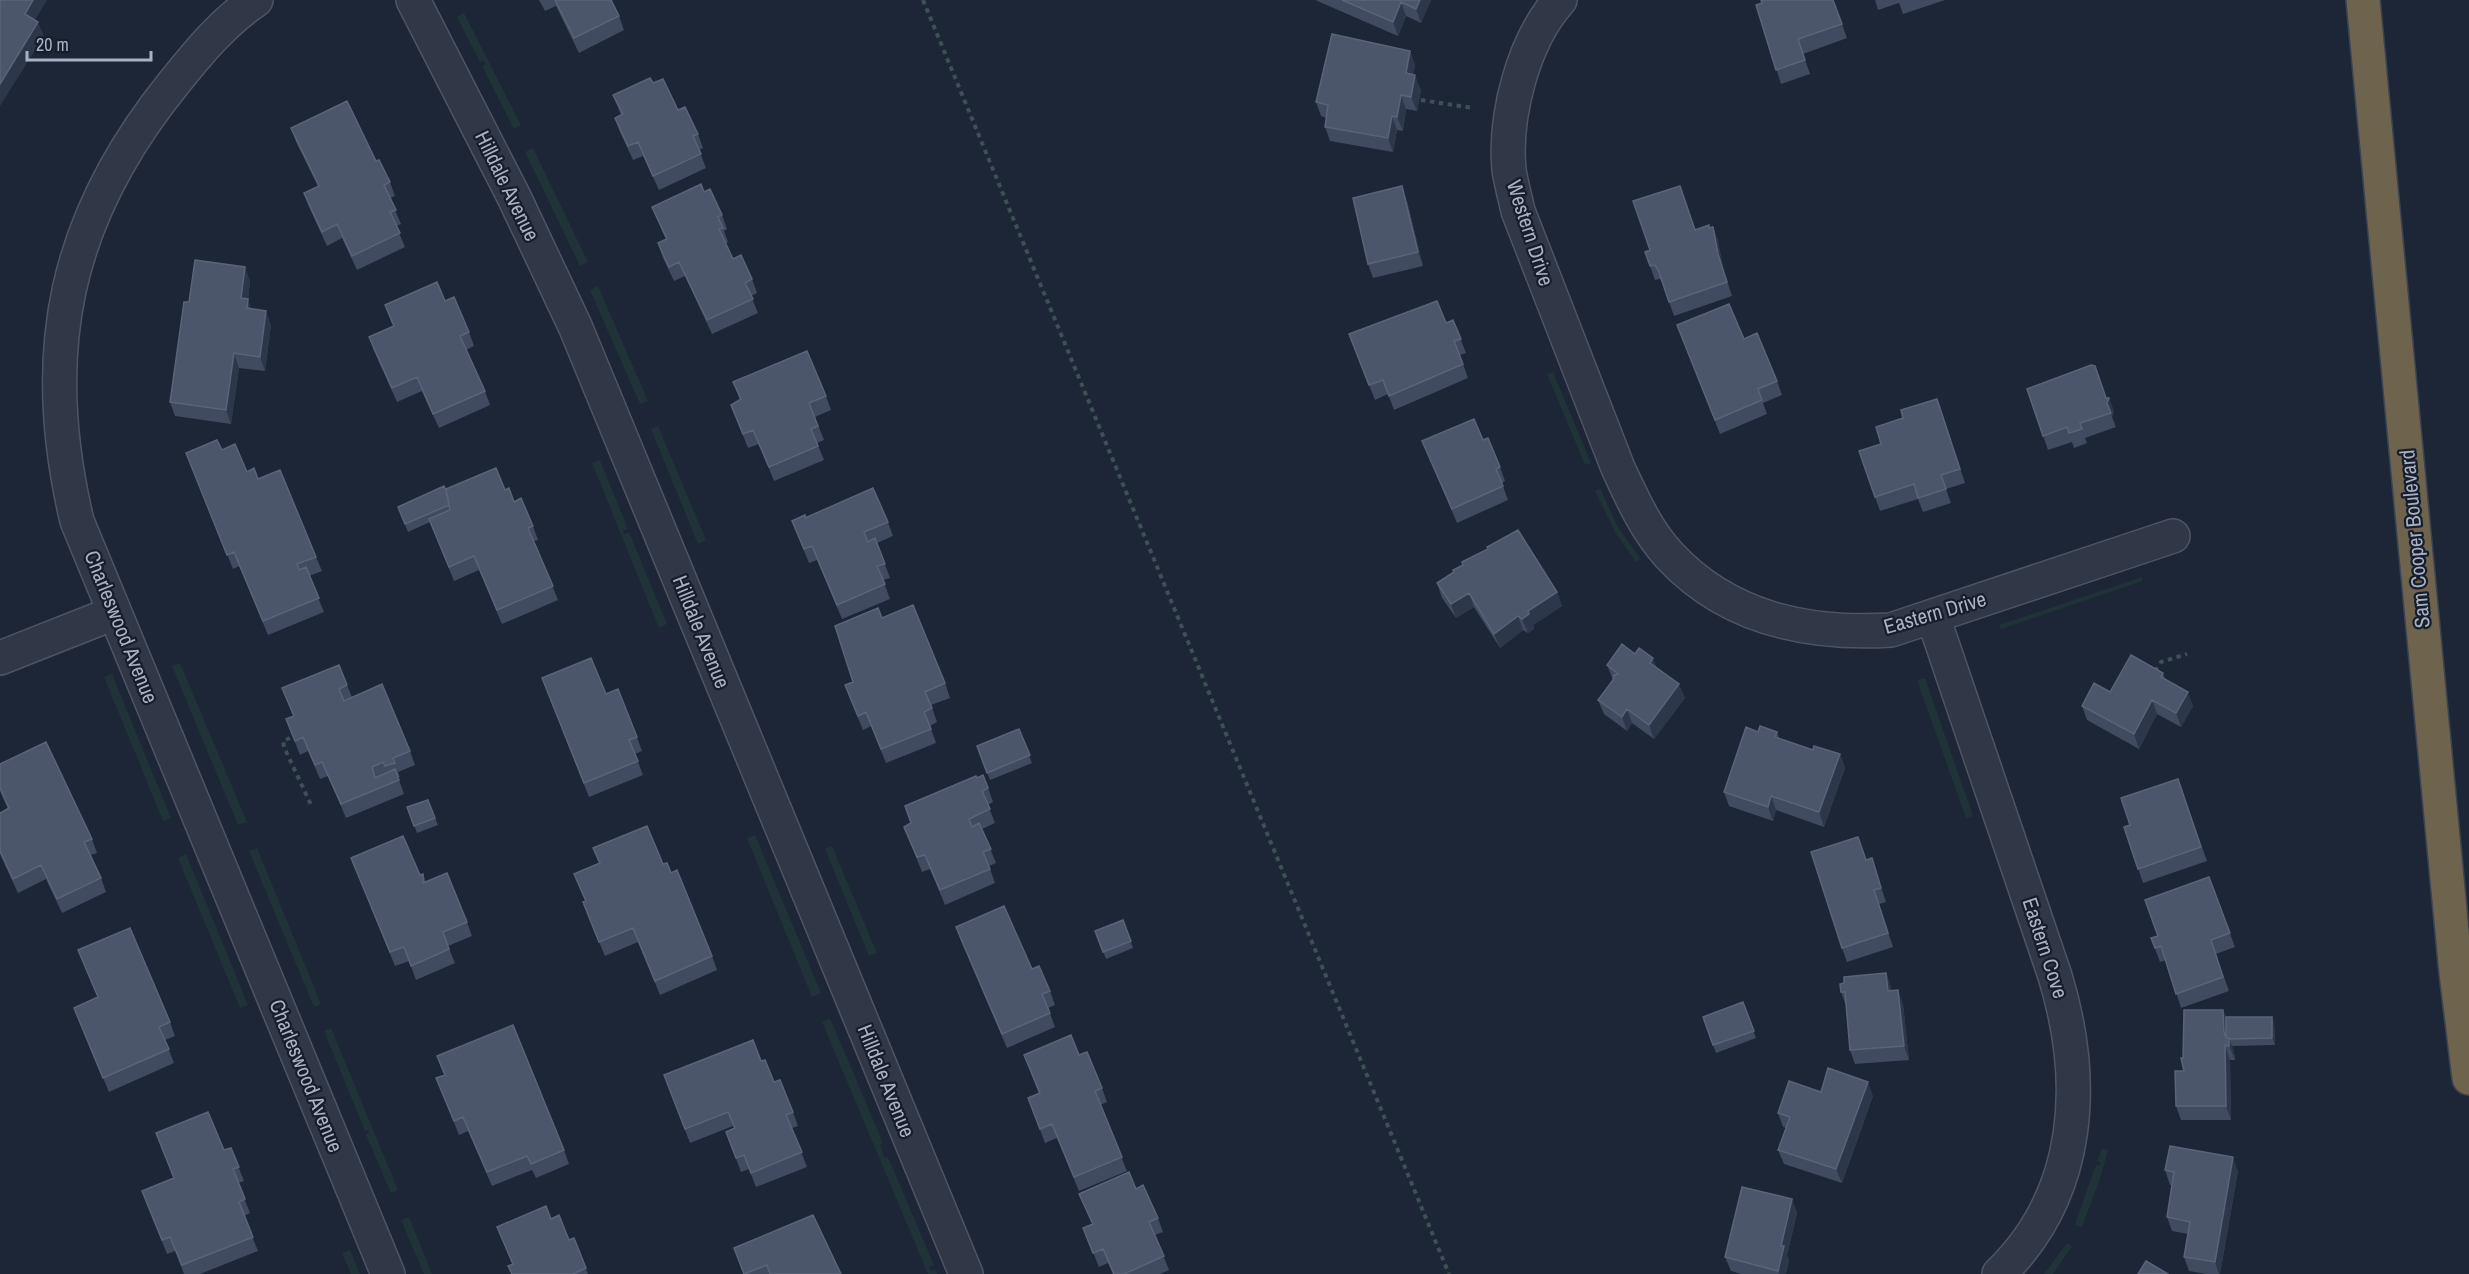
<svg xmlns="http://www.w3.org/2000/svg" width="2469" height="1274" viewBox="0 0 2469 1274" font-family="'Archivo Narrow',sans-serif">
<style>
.green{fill:#1f3338}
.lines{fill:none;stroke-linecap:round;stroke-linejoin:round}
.minor-casing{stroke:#4d5565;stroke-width:36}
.motorway-casing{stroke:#3b4251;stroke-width:36}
.path{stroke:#3c5055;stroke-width:4;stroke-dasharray:4.5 4.5;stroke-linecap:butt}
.minor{stroke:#303847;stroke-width:33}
.motorway{stroke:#6e634c;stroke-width:33}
.wall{fill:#404b60}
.shaded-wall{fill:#2d374a}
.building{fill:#4b566b;stroke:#5a6479;stroke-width:1.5}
.labels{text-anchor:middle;stroke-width:4.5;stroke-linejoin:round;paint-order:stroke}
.street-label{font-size:21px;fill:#a9b2c5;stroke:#161d2b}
</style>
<rect width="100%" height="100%" fill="#1d2636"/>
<!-- green -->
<path class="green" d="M464,13L521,125L514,129L482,66L486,64L483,60L480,62L457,17Z
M533,148L588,262L580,266L525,152Z
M598,286L648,401L640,404L590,290Z
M1553,372L1591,463L1585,465L1547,374Z
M658,426L706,540L698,544L651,429Z
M600,460L628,529L623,530L624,534L629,532L667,624L659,628L592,463Z
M1600,488L1618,527L1640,558L1636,562L1615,532L1595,491Z
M2142,577L2143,581L2001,629L1999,625Z
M180,663L247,822L238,825L172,666Z
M112,674L171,818L163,821L104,677Z
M1925,678L1973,816L1966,818L1917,680Z
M755,835L821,993L812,997L747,838Z
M832,846L877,953L869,956L825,849Z
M257,848L321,1004L314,1007L249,851Z
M186,854L248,1005L240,1008L178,858Z
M830,1018L883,1143L880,1145L885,1158L888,1157L934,1265L929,1267L931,1271L935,1269L937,1274H928L822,1022Z
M331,1028L398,1190L391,1193L366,1135L369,1133L368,1130L365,1131L324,1031Z
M2102,1149L2108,1150L2100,1179L2082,1227L2076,1225V1221L2096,1165H2100V1162L2097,1161Z
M409,1217L432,1274H424L401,1220Z
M2067,1243L2072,1246L2053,1274H2044Z
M350,1250L360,1274H351L342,1253Z"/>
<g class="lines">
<!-- minor casing -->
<g class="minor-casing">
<path id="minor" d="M256,0C223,22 197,54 173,84C64,219 37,353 77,521L388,1274
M413,0L514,197L575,326L966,1274
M1560,0C1523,41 1504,116 1509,170C1511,183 1515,197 1518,211L1618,468C1632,498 1646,530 1669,555C1728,619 1808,635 1891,630L2173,536
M1933,617L2055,976C2087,1081 2082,1194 1999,1274
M0,658L114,613"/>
</g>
<!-- motorway casing -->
<g class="motorway-casing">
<path id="motorway" d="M2363,0L2456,973L2469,1078"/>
</g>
<!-- path -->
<path class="path" d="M923,0L1449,1274
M1421,100L1473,108
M2155,671L2161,662L2187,654
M290,738L283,741L284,747L312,807"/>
<!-- minor -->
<use href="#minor" class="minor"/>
<!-- motorway -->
<use href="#motorway" class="motorway"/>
</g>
<!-- wall -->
<path class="wall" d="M539,0H611L619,16L624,30L579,53L556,6L545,11Z
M1315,0H1431L1421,23L1406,16L1398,36Z
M1833,0L1847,38L1803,54L1810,74L1781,84L1756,5Z
M1875,0H1945L1903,14L1899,3L1878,10Z
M1410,51L1415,65L1413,75L1421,90L1417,111L1406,109L1403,131L1397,130L1393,152L1330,141L1325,127L1326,118L1321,116L1316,102Z
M653,83L698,134L703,148L699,150L706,168L659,190L643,156L633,160L620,132L615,118L621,115L613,95Z
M291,128L376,161L390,182L395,196L390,198L401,224L396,226L405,247L357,270L342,238L327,246L309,207L304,193L318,186L296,142Z
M704,192L722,215L727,229L724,231L728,242L726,243L733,259L752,279L757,293L751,296L758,313L712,334L685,276L674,281L663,258L658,243L666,240L652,207Z
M1407,201L1423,266L1373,278L1368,264Z
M1713,227L1718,241L1723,268L1732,296L1674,316L1663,284L1660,279L1655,280L1645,252L1695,230Z
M250,281L248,300L251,309L271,325L265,371L239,368L231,424L175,416L170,402L189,302Z
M445,301L469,332L474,346L466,350L485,391L490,405L439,428L422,391L397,402L374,351L369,337L393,326L385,305Z
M1453,320L1466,353L1460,355L1468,378L1394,410L1388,394L1375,400L1349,334L1446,323Z
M1677,325L1744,339L1777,381L1782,395L1763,403L1767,414L1720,434Z
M733,382L826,396L831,410L815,417L824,440L817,443L824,460L774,481L759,444L748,448L731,405L740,400Z
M2027,389L2106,398H2109L2114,412L2112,417L2116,427L2085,438L2087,443L2074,448L2072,442L2048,450Z
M1942,413L1965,483L1946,489L1951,503L1923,512L1918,499L1880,511L1875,497L1881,444Z
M1483,440L1500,467L1505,481L1502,483L1508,500L1457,523L1422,441Z
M222,450L247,472L258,479L316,557L322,571L309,576L324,612L268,635L239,566L233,569L186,453Z
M446,490H505L533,526L538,540L534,541L558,600L502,624L479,570L454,581L430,522L408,532L398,507Z
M806,518L888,522L893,536L877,543L890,578L883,580L890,599L842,619L817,560L809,563L792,521Z
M1437,583L1557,592L1562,606L1533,625L1534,629L1528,633L1523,630L1500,648L1474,607L1456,618L1442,598Z
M1635,654L1657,668L1685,698L1654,739L1632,723L1627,731L1604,714L1598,700L1613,680L1607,665Z
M2163,673L2165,679L2193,706L2181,727L2157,714L2139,749L2087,720L2082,706L2110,692Z
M542,678L606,694L637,737L642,751L635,754L643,775L589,797Z
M853,682L945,683L950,698L931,705L937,722L930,726L936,743L886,763L871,726L863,730L850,699L845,685Z
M347,685L352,697L410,751L415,765L398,772L400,777H398L404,794L346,818L328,776L320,779L308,751L300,755L286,719L293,716L282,688Z
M1019,729L1032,763L990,780L977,746Z
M1758,732H1777L1779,738L1813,750L1840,754L1845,768L1824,827L1776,810L1773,821L1729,806L1724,792Z
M0,764L92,839L97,853L91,855L101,878L106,892L62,913L46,879L18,893L0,854V813L8,809L0,791Z
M977,778L988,788L993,802L988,805L995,823L982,829L996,863L989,866L995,883L945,905L930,869L922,872L904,827L911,823Z
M2178,779L2207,861L2143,883L2124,827L2130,825Z
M428,800L438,825L417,833L407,807Z
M593,848L663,864L712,956L717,970L660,995L638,942L605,956L588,916L583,902L585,901L574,874L599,864Z
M351,858L420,875L423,874L426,882L467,922L472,936L448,946L455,963L416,980L409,961L395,966Z
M1872,858L1886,902L1879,904L1893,947L1847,962L1842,948L1867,860Z
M2209,877L2235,947L2216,954L2229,991L2181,1008L2166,960L2160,962L2151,938L2158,936Z
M1123,920L1133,948L1106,959L1095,931Z
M956,927L1032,969L1050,991L1055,1005L1048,1008L1055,1027L1007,1048L961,941Z
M78,950L170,1022L175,1036L165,1040L174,1063L109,1092L74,1008L98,997Z
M1886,973L1892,991L1903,1004L1909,1060L1855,1064L1850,1050L1846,1006L1841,992L1844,983Z
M1743,1002L1756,1038L1716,1053L1703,1017Z
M2223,1010L2226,1017H2272L2274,1024L2275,1045L2232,1046L2234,1052L2235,1060H2230L2231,1120H2181L2176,1106L2184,1071L2183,1058Z
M1024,1055H1079L1102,1088L1107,1102L1100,1105L1127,1171L1079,1191L1057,1138L1045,1143L1028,1098L1039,1094Z
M437,1056L564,1150L569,1164L536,1178L532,1170L492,1186L468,1131L459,1135L436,1078L444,1075Z
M761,1061L793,1112L798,1126L792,1128L807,1167L756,1187L749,1169L741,1172L726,1132L734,1129L733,1126L690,1143L669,1089Z
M1821,1092L1873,1096L1842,1183L1784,1164L1778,1150L1786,1128L1783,1127L1778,1113Z
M161,1147L224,1150L231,1148L244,1181L238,1183L250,1213L244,1216L258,1251L200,1274H184L175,1251L167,1254L142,1191L174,1178Z
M2165,1170L2238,1171L2220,1274H2206L2189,1271L2184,1257L2188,1234L2172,1231L2167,1217L2172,1185H2170Z
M1136,1189L1158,1218L1163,1232L1155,1235L1169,1270L1160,1274H1113L1108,1263L1099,1267L1083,1228L1092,1224L1079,1194Z
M1792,1199L1797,1213L1787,1255L1789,1260L1786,1274H1741L1731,1271L1725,1257Z
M551,1219L569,1240L574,1238L588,1274H511L512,1264L497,1227Z
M734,1248L841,1274H744Z"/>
<!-- shaded-wall -->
<path class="shaded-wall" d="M33,0H47L30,28L25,14Z
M1420,0H1431L1421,23L1416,9Z
M1401,2L1406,16L1398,36L1393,22Z
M38,22L44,36L0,106V84Z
M1410,51L1415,65L1411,87L1406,73Z
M1415,75L1421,90L1417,111L1411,97Z
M1401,95L1406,109L1403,131L1397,117Z
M1392,116L1397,130L1393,152L1388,138Z
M1402,186L1407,201L1423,266L1418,252Z
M1713,227L1718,241L1723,268L1732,296L1718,254Z
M245,267L250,281L248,300L253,313L247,308L241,298Z
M266,311L271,325L265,371L260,357Z
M234,353L239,368L231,424L226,410Z
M2109,398L2114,412L2112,417L2107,403Z
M1557,592L1562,606L1533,625L1534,629L1528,633L1522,619L1528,611Z
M1469,593L1474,607L1456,618L1451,604Z
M1518,616L1523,630L1500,648L1494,634Z
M1653,658L1659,673L1650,663Z
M1679,684L1685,698L1654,739L1649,725Z
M2188,692L2193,706L2181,727L2176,713Z
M2152,700L2157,714L2139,749L2134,734Z
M1627,709L1632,723L1627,731L1622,717Z
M1840,754L1845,768L1824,827L1819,812Z
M1771,796L1776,810L1773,821L1768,807Z
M1872,858L1877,872L1886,902L1881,888Z
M1886,973L1891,987L1893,1005L1888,991Z
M1898,990L1903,1004L1909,1060L1904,1046Z
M2223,1010L2229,1024L2226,1039L2229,1046L2224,1032Z
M2272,1017L2274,1024L2275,1045L2272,1038Z
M2229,1038L2234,1052L2235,1060L2229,1046Z
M2225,1045L2230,1060L2231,1120L2226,1106Z
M1868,1082L1873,1096L1842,1183L1836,1169Z
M2233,1157L2238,1171L2220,1274H2219L2215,1262Z
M1792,1199L1797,1213L1787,1255L1789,1260L1786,1274H1779L1778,1271L1781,1246Z"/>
<!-- building -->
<path class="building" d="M0,0H33L25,14L38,22L0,84Z
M555,0H611L619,16L574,38Z
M1342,0H1420L1416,9L1401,2L1393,22Z
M1761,0H1833L1842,24L1798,39L1805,60L1776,70L1756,5L1762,3Z
M1332,34L1410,51L1406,73L1415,75L1411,97L1401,95L1397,117L1392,116L1388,138L1325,127L1328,105L1316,102Z
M650,78L653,83L663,79L678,110L685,107L698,134L693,136L701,154L653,176L638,142L628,146L615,118L623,114L613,95Z
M347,101L376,161L379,160L390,182L384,185L396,210L390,212L400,233L352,256L337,224L322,232L304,193L319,186L291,128Z
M701,184L704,192L710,189L722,215L718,217L723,228L719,229L733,259L741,255L752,279L745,283L753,299L707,320L679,262L669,267L658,243L667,239L652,207Z
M1402,186L1418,252L1368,264L1353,198Z
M1680,186L1695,230L1709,225V228L1713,227L1718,254L1727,282L1669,302L1659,272L1655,265L1650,266L1645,252L1650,250L1633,201Z
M195,260L245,267L241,298L248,299L247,308L266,311L260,357L234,353L226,410L170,402L184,302H189Z
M437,282L445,301L454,297L469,332L460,336L485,391L433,414L417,377L392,388L369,337L394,326L385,305Z
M1437,301L1446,323L1453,320L1461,339L1454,341L1463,364L1389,396L1383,380L1369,385L1349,334Z
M1729,304L1744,339L1757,333L1777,381L1758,389L1762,400L1715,420L1677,325Z
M807,351L826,396L809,403L818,426L811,429L818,446L769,467L753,430L743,434L731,405L741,399L733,382Z
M2091,365L2095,366L2106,398H2109L2107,403L2111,413L2080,423L2082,429L2069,433L2067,427L2043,436L2027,389Z
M1937,399L1960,469L1941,475L1946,489L1918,498L1914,484L1875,497L1859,451L1881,444L1876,427L1903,418L1901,410Z
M1474,419L1483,440L1488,438L1500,467L1496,469L1503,486L1452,509L1422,441Z
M217,440L222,450L235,444L247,472L254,468L258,479L280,470L316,557L297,564L299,570L306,567L319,598L263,621L234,552L227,555L186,453Z
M496,468L505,490L509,488L514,502L521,498L533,526L528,528L553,586L497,610L474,556L449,567L429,519L450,510L446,489Z
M444,486L446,490L449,505L405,524L398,507Z
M873,488L888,522L864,532L868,542L875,538L885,564L877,566L885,584L837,605L812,546L804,549L792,521L805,515V518Z
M1518,530L1557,592L1528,611L1529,614L1522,619L1518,616L1494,634L1469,593L1451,604L1437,583L1454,572L1453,570L1463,565L1462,562L1488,549L1487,547Z
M913,605L945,683L925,692L932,708L924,712L931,729L881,749L866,712L858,716L845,685L853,682L835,626L878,608L882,618Z
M1622,644L1635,654L1639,648L1653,658L1650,663L1679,684L1649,725L1627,709L1622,717L1598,700L1613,680L1614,675L1618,674L1607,665Z
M2131,655L2163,673L2161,677L2188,692L2176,713L2152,700L2134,734L2082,706L2094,683L2110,692Z
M591,658L606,694L618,689L637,737L629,740L638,761L584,783L542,678Z
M339,665L347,685L339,689L344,701L382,684L410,751L393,758L395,763L385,766L383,762L372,767L375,778L395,769L399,780L341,804L322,762L315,765L303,737L295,741L286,719L294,716L282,688Z
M1760,726L1777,732L1775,737L1813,750L1814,746L1840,754L1819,812L1771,796L1768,807L1724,792L1746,727L1758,732Z
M1019,729L1030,755L987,773L977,746Z
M46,742L92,839L84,842L101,878L57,899L41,865L13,879L0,851V813L9,808L0,788V764Z
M983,775L988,788L982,791L990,809L969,819L972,827L979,823L991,849L983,852L990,869L940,890L925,855L917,857L904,827L911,823L905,806L976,776L977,778Z
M2178,779L2201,847L2138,869L2124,827L2130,825L2121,798Z
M428,800L435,818L414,826L407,807Z
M647,826L663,864L667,863L671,873L677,870L712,956L655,981L633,928L599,942L583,902L586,901L574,874L600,863L593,848Z
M403,836L420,875L423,874V883L447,873L467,922L443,932L449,949L411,966L404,947L390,952L351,858Z
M1858,837L1866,860L1872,858L1881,888L1874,890L1888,933L1842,948L1811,852Z
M2209,877L2230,933L2211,940L2223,977L2176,994L2161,946L2155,948L2151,938L2158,936L2145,900Z
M1004,906L1032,969L1039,966L1050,991L1042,994L1050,1013L1002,1034L956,927Z
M1123,920L1131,941L1103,952L1095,931Z
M130,928L170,1022L159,1027L169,1049L103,1078L74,1008L98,997L78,950Z
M1886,973L1888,991L1898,990L1904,1046L1850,1050L1845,992H1841L1840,984L1844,983V977Z
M1743,1002L1754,1031L1713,1045L1703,1017Z
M2184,1010H2223L2224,1032L2226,1038H2229V1046L2225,1045L2226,1106H2176L2175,1071H2184L2181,1058H2183Z
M2226,1017H2272V1038L2229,1039V1038H2226Z
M513,1025L564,1150L531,1164L527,1156L487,1172L463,1117L454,1121L436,1078L445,1075L437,1056Z
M1071,1035L1079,1055L1087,1052L1102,1088L1095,1091L1122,1157L1074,1177L1052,1124L1040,1129L1028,1098L1040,1093L1024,1055Z
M753,1040L761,1061L765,1060L774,1082L780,1080L793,1112L786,1115L802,1152L751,1173L744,1155L736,1158L726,1132L735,1128L728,1112L685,1129L664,1075Z
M1828,1068L1868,1082L1836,1169L1778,1150L1790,1117L1778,1113L1789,1081L1821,1092Z
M208,1112L224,1150L231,1148L239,1167L233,1169L245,1199L239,1202L253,1237L182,1265L170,1237L162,1240L142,1191L174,1178L156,1133Z
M2170,1146L2233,1157L2215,1262L2184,1257L2190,1222L2167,1217L2174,1172L2165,1170Z
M1129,1172L1136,1189L1143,1185L1158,1218L1149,1222L1164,1256L1124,1274H1114L1103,1249L1093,1253L1083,1228L1093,1224L1079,1194Z
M1742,1187L1792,1199L1781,1246H1784L1778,1271L1725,1257Z
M546,1206L551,1219L559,1215L569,1240L574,1238L586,1268L573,1274H512L508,1266L513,1264L497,1227Z
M813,1215L841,1274H770L767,1265L744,1274L734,1248Z
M2146,1261L2168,1274H2138Z"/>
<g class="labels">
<!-- street labels -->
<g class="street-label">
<text transform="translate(507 186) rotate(64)" y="7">Hilldale Avenue</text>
<text transform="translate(1530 233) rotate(72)" y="7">Western Drive</text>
<text transform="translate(2415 539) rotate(-95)" y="7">Sam Cooper Boulevard</text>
<text transform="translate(1935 613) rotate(-16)" y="7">Eastern Drive</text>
<text transform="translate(121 627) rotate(68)" y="7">Charleswood Avenue</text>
<text transform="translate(701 632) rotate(68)" y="7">Hilldale Avenue</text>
<text transform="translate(2045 948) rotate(72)" y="7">Eastern Cove</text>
<text transform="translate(306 1076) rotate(68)" y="7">Charleswood Avenue</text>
<text transform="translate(886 1081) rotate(68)" y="7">Hilldale Avenue</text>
</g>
</g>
<!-- scale -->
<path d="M27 51v9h124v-9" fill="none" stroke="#a9b2c5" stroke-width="3"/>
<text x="36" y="51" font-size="18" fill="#a9b2c5" stroke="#161d2b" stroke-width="4.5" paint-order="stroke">20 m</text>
</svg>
